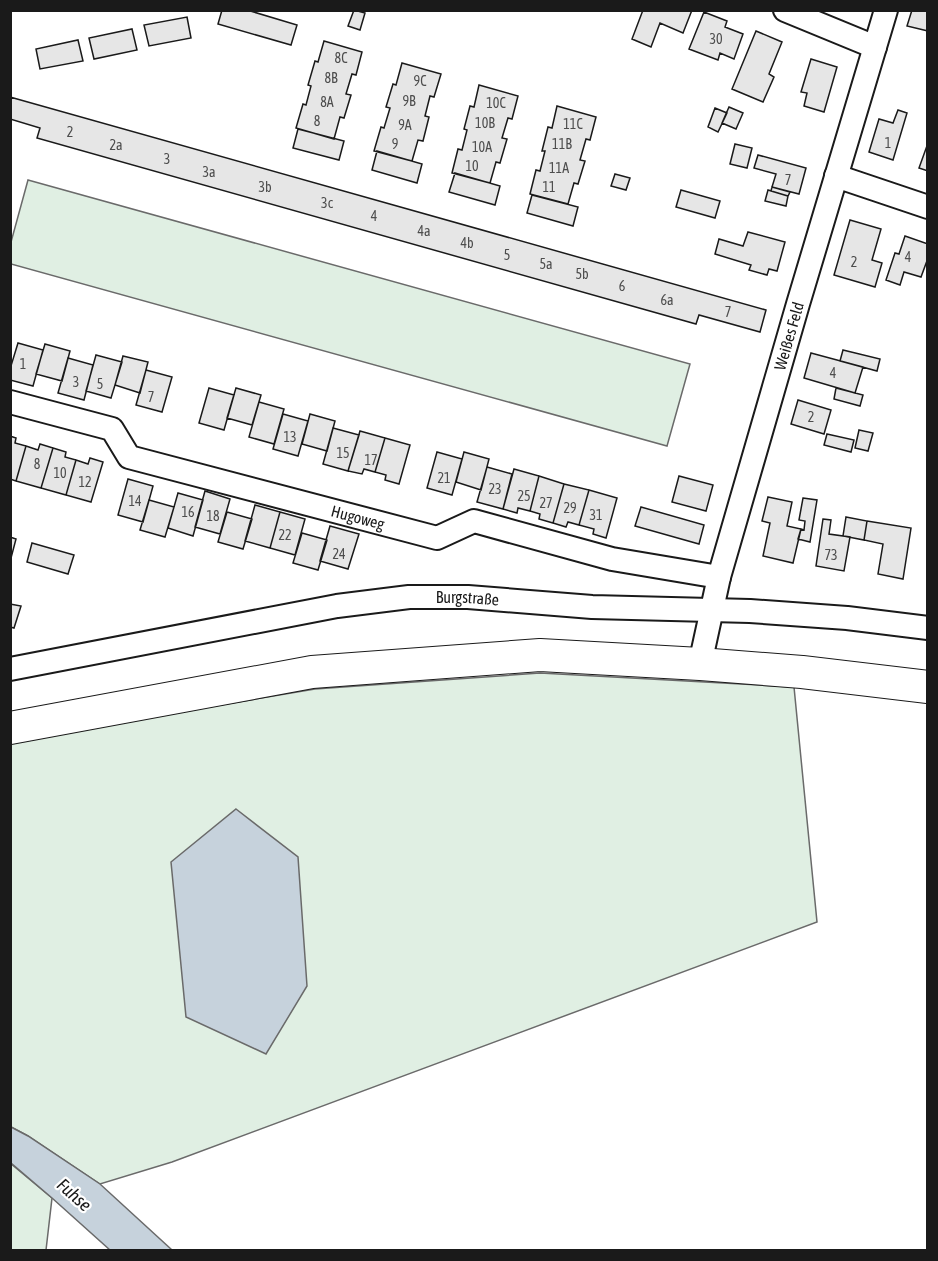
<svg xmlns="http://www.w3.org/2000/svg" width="938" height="1261" viewBox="0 0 938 1261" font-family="'Asap Condensed',sans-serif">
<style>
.green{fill:#e0efe3;stroke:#6a6a6a;stroke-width:1.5}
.water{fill:#c6d2dc;stroke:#6a6a6a;stroke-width:1.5}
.building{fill:#e6e6e6;stroke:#1a1a1a;stroke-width:1.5}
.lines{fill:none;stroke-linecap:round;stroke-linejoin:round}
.street-casing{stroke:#1a1a1a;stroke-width:26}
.secondary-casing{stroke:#1a1a1a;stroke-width:34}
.street{stroke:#fff;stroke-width:22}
.secondary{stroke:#fff;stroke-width:32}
.labels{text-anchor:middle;stroke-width:4.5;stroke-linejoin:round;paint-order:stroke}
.number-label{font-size:14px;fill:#4d4d4d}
.street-label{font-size:16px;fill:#1a1a1a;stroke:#fff}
.water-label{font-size:18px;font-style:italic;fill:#1a1a1a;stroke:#fff}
</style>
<rect width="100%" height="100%" fill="#fff"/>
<!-- green -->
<path class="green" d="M28,180L690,364L667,446L11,264V242Z
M540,673L794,687L817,922L172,1162L100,1184L28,1136L11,1127L10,743L96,726L315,689Z
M10,1163L52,1198L46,1250H11Z"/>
<!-- water -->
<path class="water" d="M236,809L298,857L307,986L266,1054L186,1017L171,862Z
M11,1127L28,1136L100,1184L172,1250H110L52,1198L11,1163Z"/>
<!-- building -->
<path class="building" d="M222,10H247L297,25L291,45L218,24Z
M354,10L365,13L360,30L348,26Z
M643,10H692L683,33L660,23L651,47L632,39Z
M912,10H928V31L907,26Z
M704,12L727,21L725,27L743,34L734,59L720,53L718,60L689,49Z
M187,17L191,38L149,46L144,25Z
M132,29L137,50L94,59L89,38Z
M756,31L782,42L769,74L774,77L763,102L732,89Z
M78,40L83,61L40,69L36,49Z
M324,41L362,52L356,75L352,74L346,94L351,95L344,118L340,117L334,139L296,128L303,104L306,105L311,86L308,85L315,61L318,62Z
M811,59L837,67L824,112L804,106L807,93L801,92Z
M402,63L441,74L434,97L430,96L425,116L429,117L423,141L418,140L412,161L374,151L381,127L384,128L390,108L386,107L393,84L396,85Z
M479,85L518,96L512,119L508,118L502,138L507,139L500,163L496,162L490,183L452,173L458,149L462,150L467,130L464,129L470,106L474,107Z
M10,97L766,310L760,332L699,315L696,324L37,138L40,128L10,119Z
M557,106L596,117L590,140L586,139L580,160L585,161L578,184L574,183L568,204L530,194L536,170L540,171L545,151H542L548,127L552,128Z
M729,107L743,113L736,129L722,123Z
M715,108L727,113L718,132L708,127Z
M898,110L907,113L893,160L869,152L879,119L893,123Z
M298,129L344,141L339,160L293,148Z
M928,143V171L919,168Z
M735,144L752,148L747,168L730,164Z
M377,151L422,164L417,183L372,170Z
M758,155L806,168L799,194L772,187L776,174L754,168Z
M455,173L500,186L495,205L449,192Z
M615,174L630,178L626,190L611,186Z
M772,187L790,192L788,196L771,191Z
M681,190L720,201L715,218L676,207Z
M768,190L788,196L786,206L765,201Z
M532,195L578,207L573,226L527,213Z
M850,220L881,229L872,260L882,263L875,287L834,275Z
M748,232L785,242L777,271L769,269L767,275L749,270L751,265L715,254L719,239L743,246Z
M905,236L928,244V258L921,277L904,272L900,285L886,280L895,253L899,254Z
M18,343L43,350L33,386L10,380V369Z
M45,344L70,351L62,381L36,374Z
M843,350L880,359L877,371L840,361Z
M811,353L863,367L855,393L804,378Z
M96,355L122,362L111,398L86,391Z
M123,356L148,362L140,393L115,385Z
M68,358L93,365L84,400L58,393Z
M146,370L172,377L162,412L136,405Z
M209,388L234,395L224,430L199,423Z
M236,388L261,395L252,425L227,418Z
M836,388L863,395L860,406L834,399Z
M798,400L831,410L824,434L791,424Z
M259,402L284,409L274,444L249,437Z
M283,414L308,421L298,456L273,449Z
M310,414L335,421L327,451L302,444Z
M333,428L359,435L348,471L323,464Z
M859,430L873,433L868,451L855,448Z
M360,431L385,438L375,472L364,469L362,474L348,471Z
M827,434L854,440L851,452L824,445Z
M10,436L16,438L15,443L26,446L16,481L10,479Z
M385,438L410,445L399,484L385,480L386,475L375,472Z
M40,444L53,448L41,488L16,481L26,446L38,450Z
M53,448L66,452L65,457L76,460L66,495L41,488Z
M437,452L462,459L452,495L427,488Z
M464,452L489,459L481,490L456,482Z
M90,458L103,462L91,502L66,495L76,460L88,464Z
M487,467L512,474L503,509L477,502Z
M514,469L539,476L530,511L518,508L517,513L503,509Z
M539,476L564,484L553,523L539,519L540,514L530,511Z
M679,476L713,485L706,511L672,502Z
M128,479L153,486L143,522L118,515Z
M564,484L589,490L579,525L568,522L566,527L553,523Z
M589,490L617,498L606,538L593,534L594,529L579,525Z
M205,491L230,499L220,534L195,527Z
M178,493L203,500L193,536L168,528Z
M768,497L792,502L787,526L801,529L793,563L763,556L770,523L762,521Z
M803,498L817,500L810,542L798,539L801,529L804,530L805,521L799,520Z
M149,500L174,507L165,537L140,530Z
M255,505L280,512L270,548L245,541Z
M641,507L704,525L699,544L635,526Z
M227,512L252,519L243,549L218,542Z
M280,512L305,519L295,555L270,548Z
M846,517L867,521L864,540L843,536Z
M823,519L831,520L829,534L850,537L844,571L816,566Z
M867,521L911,528L903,579L878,574L883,544L864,540Z
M330,526L359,534L348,569L320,561Z
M302,533L327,540L318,570L293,563Z
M10,537L16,539L11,558H10Z
M32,543L74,555L68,574L27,562Z
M10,604L21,606L14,628L10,627Z"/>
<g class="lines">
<!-- street casing -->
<g class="street-casing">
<g id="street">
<path d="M785,10L875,47"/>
<path d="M836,176L928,207"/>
<path id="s1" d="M10,402L112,429L129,457L437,538L474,521L612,559L719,577"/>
<path id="s2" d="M700,664L719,577L798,304L886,10"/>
<path id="s3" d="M10,669L337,606L409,597H468L592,607L750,611L847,618L928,628"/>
</g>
</g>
<!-- secondary casing -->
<g class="secondary-casing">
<path id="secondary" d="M10,728L312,672L540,655L700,664L802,672L928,687"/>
</g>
<!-- street -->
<use href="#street" class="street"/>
<!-- secondary -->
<use href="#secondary" class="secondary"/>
</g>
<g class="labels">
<!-- number labels -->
<g class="number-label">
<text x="716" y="44">30</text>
<text x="341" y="63">8C</text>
<text x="331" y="83">8B</text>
<text x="420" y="86">9C</text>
<text x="409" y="106">9B</text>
<text x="327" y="107">8A</text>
<text x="496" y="108">10C</text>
<text x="317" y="126">8</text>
<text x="485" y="128">10B</text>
<text x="573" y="129">11C</text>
<text x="405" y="130">9A</text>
<text x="70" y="137">2</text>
<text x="888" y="148">1</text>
<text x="395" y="149">9</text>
<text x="562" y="149">11B</text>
<text x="116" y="150">2a</text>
<text x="482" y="152">10A</text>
<text x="167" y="164">3</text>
<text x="472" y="171">10</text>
<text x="559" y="173">11A</text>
<text x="209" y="177">3a</text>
<text x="788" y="185">7</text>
<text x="265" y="192">3b</text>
<text x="549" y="192">11</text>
<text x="327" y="208">3c</text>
<text x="374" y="221">4</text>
<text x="424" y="236">4a</text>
<text x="467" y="248">4b</text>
<text x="507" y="260">5</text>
<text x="908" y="262">4</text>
<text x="854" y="267">2</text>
<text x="546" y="269">5a</text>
<text x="582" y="279">5b</text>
<text x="622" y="291">6</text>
<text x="667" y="305">6a</text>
<text x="728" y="317">7</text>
<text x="23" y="369">1</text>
<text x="833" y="378">4</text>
<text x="76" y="387">3</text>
<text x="100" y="389">5</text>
<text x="151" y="402">7</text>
<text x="811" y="422">2</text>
<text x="290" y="442">13</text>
<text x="343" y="458">15</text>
<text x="371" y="465">17</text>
<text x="37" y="469">8</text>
<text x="60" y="478">10</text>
<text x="444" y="483">21</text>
<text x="85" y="487">12</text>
<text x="495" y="494">23</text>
<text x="524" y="501">25</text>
<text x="135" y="506">14</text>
<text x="546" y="508">27</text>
<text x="570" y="513">29</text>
<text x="188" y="517">16</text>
<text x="596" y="520">31</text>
<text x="213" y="521">18</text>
<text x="285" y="540">22</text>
<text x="339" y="559">24</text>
<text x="831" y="560">73</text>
</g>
<!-- street labels -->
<g class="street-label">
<text dy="6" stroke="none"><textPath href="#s2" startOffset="340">Weißes Feld</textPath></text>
<text dy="6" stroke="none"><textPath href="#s1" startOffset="375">Hugoweg</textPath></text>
<text dy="6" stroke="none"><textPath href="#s3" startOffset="464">Burgstraße</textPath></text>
</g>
<!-- water labels -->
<g class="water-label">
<text transform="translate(74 1195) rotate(42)" y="6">Fuhse</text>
</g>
</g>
<!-- border -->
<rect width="938" height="1261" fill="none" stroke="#1a1a1a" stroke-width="24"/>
</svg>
